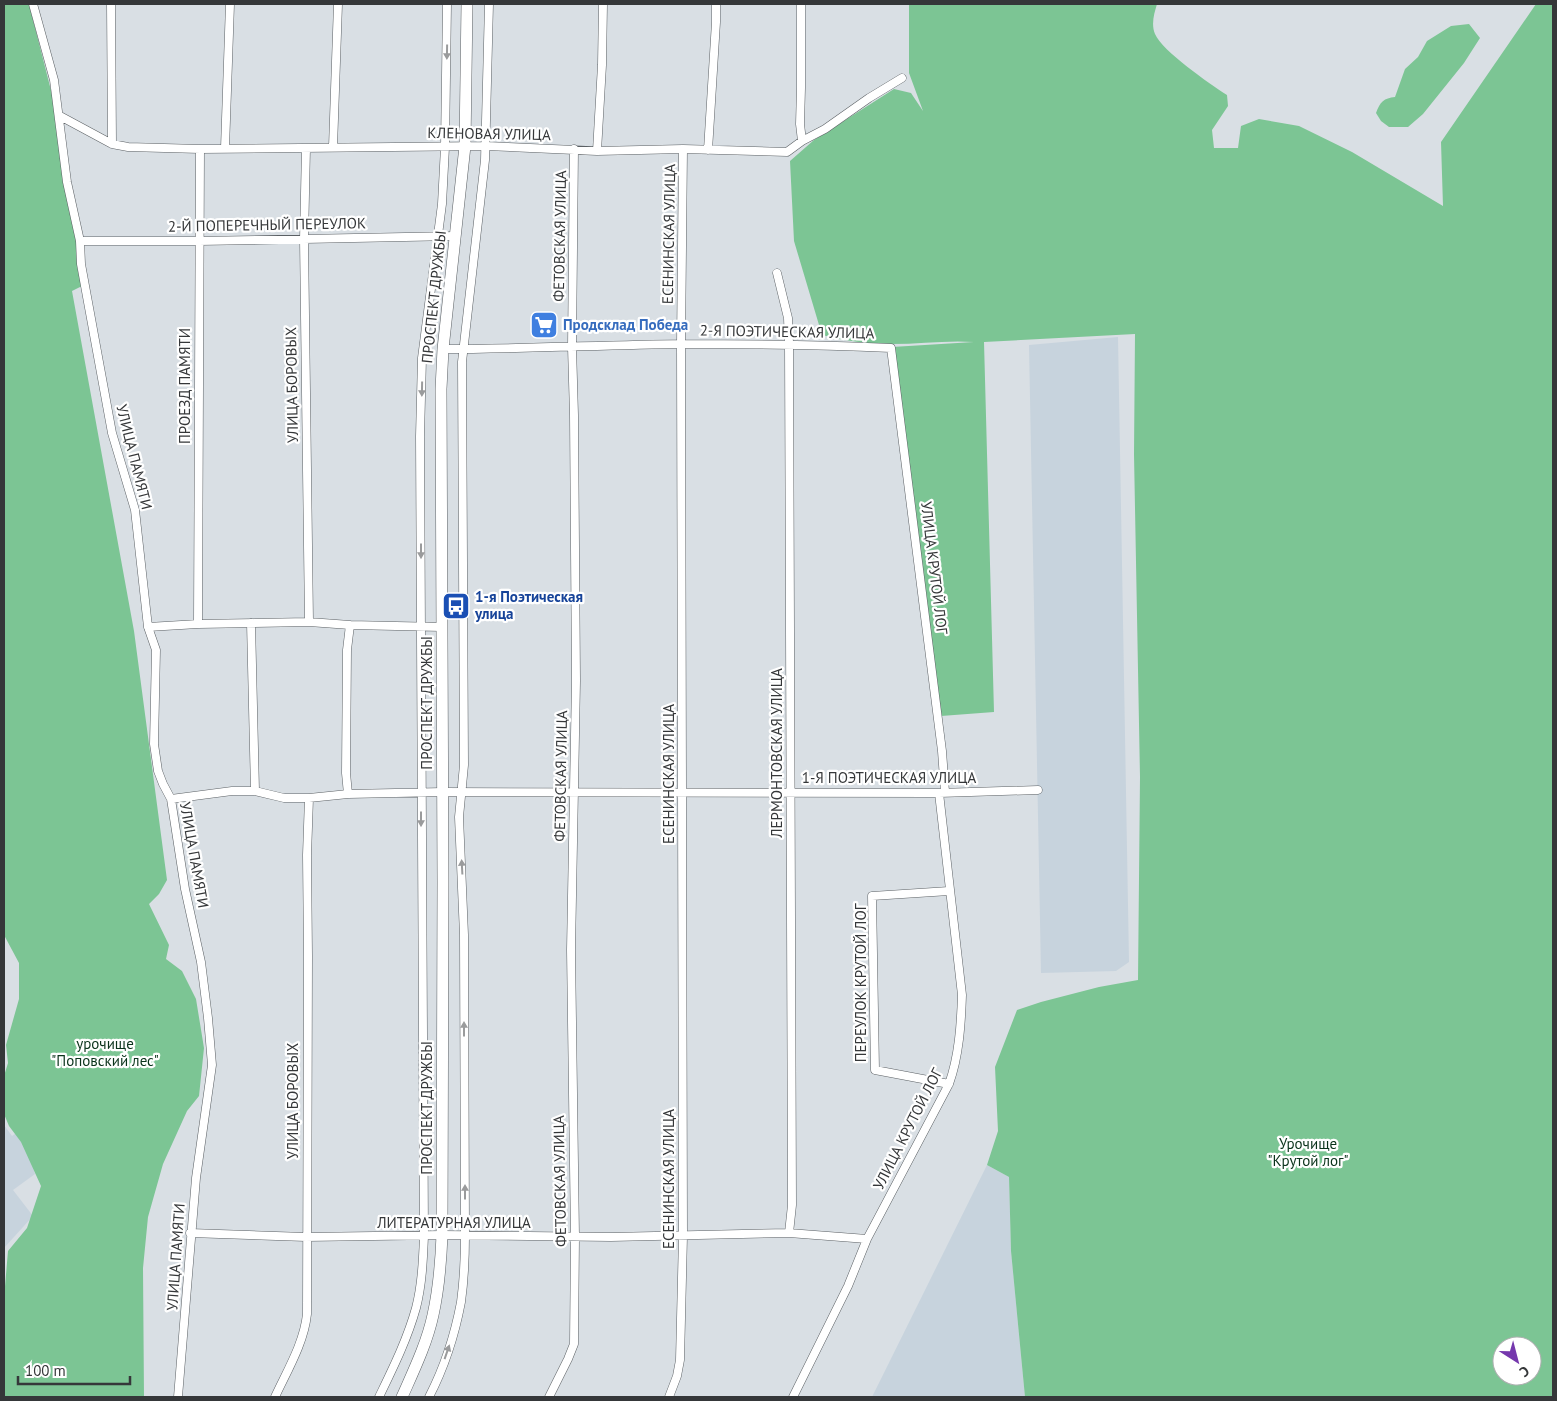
<svg xmlns="http://www.w3.org/2000/svg" width="1557" height="1401" viewBox="0 0 1557 1401" font-family="'PT Sans',sans-serif">
<style>
.built{fill:#c7d3dd}
.green{fill:#7cc594;fill-rule:evenodd}
.lines{fill:none;stroke-linecap:round;stroke-linejoin:round}
.street-casing{stroke:#5b6064;stroke-width:9}
.secondary-casing{stroke:#5b6064;stroke-width:12}
.street{stroke:#fff;stroke-width:8}
.secondary{stroke:#fff;stroke-width:11}
.oneway{fill:#9a9b9c}
.labels{text-anchor:middle;stroke-width:4.5;stroke-linejoin:round;paint-order:stroke}
.street-label{font-size:15px;fill:#353739;stroke:#fff}
.shop-label{font-size:15px;font-weight:bold;fill:#366cbe;stroke:#fff;text-anchor:start}
.transit-label{font-size:15px;font-weight:bold;fill:#164399;stroke:#fff;text-anchor:start}
.park-label{font-size:15px;fill:#0a331b;stroke:#fff}
</style>
<rect width="100%" height="100%" fill="#d9dfe4"/>
<!-- built -->
<path class="built" d="M1118,337L1129,962L1116,971L1041,973L1029,345Z
M4,1125L12,1136L16,1133L28,1149L35,1174L13,1190L33,1216L4,1248Z
M987,1165L1009,1177L1011,1251L1025,1397H872Z"/>
<!-- green -->
<path class="green" d="M4,4H29L57,114L86,284L72,291L134,631L167,880L159,894L149,904L169,945L166,959L182,971L196,999L204,1048L199,1096L187,1111L163,1164L148,1217L143,1268L144,1397H4V1298L8,1251L27,1228L41,1186L21,1142L9,1126L4,1114V1076L8,1063L6,1045L19,999V963L4,935Z
M909,4H1157C1154,14 1151,24 1155,34C1162,51 1210,84 1227,95L1228,106L1212,130L1214,148H1238L1241,126L1259,119L1299,126L1352,152L1443,206L1441,142L1536,4H1553V1397H1025L1011,1251L1009,1177L987,1165L998,1131L995,1067L1017,1010L1041,1002L1099,987L1138,980L1140,777L1134,454L1135,334L984,342L994,712L941,716L892,347L974,342C947,340 920,344 892,344C869,344 845,341 822,335L794,241L790,161L814,140L894,89L911,93L923,111L909,73ZM1502,1346H1532V1376H1502Z
M1469,24L1480,38L1464,63L1423,114L1408,127H1389L1381,121L1376,113C1380,102 1384,98 1395,97L1405,69L1418,57L1427,41L1451,26Z"/>
<g class="lines">
<!-- street casing -->
<g class="street-casing">
<path id="street" d="M33,4L54,80L67,182L80,241L81,264L112,433L135,510L148,627L156,650L154,744L158,771L163,784L171,799L185,889L201,962L208,1018L212,1065L196,1178L178,1397
M111,4L112,144
M801,4V88L800,124L802,141
M60,116L112,144L128,147L200,149L486,146L597,151L683,149L787,152L802,141L825,129L869,98L902,78
M333,147L338,4
M225,148L230,4
M306,148L304,239L309,622
M708,150L716,22V4
M597,151L602,65L603,4
M80,241H199L455,236
M777,273L788,318L789,344L792,1205L789,1233
M443,349C523,349 603,345 682,344C752,344 822,345 891,348L942,751L945,792
M251,623L255,791
M198,624L200,149
M148,627L198,624L309,622L350,625L442,627
M348,794L346,773L347,650L350,625
M171,799L232,791H255L284,798H309L348,794L443,792L939,793L1038,790
M949,1084L875,1070L872,896L949,891
M190,1233L306,1237L442,1235L611,1237L789,1233L867,1239
M275,1397C287,1371 304,1343 307,1314L308,956L307,855L309,798
M379,1397C393,1368 407,1340 416,1308C422,1285 423,1260 424,1236L420,436L422,358L442,204L445,147L447,4
M429,1397C444,1368 455,1334 461,1302C464,1280 465,1258 465,1236L464,935L459,817L464,765L462,362L485,160L489,4
M549,1397L568,1359L574,1344L575,1237L571,950L576,681L574,415L572,347L574,149
M669,1397L677,1376L680,1360L683,1236L681,344L683,149
M793,1397L848,1286L867,1239L949,1084C959,1056 961,1025 962,995L939,793"/>
</g>
<!-- secondary casing -->
<g class="secondary-casing">
<path id="secondary" d="M402,1397C414,1370 427,1343 433,1315C439,1288 441,1261 442,1235L443,882L441,389L443,349L465,146L467,4"/>
</g>
<!-- street -->
<use href="#street" class="street"/>
<!-- secondary -->
<use href="#secondary" class="secondary"/>
</g>
<!-- one-way arrows -->
<defs><path id="oneway-solid" d="M-6-.8H1V-3.2L6.5 0L1 3.2V.8H-6Z" transform="scale(1.25)"/></defs>
<g class="oneway">
<use href="#oneway-solid" transform="translate(447 52) rotate(91)"/>
<use href="#oneway-solid" transform="translate(422 389) rotate(91)"/>
<use href="#oneway-solid" transform="translate(421 551) rotate(90)"/>
<use href="#oneway-solid" transform="translate(421 819) rotate(90)"/>
<use href="#oneway-solid" transform="translate(462 867) rotate(-93)"/>
<use href="#oneway-solid" transform="translate(464 1029) rotate(-90)"/>
<use href="#oneway-solid" transform="translate(465 1192) rotate(-90)"/>
<use href="#oneway-solid" transform="translate(447 1352) rotate(-71)"/>
</g>
<!-- icons -->
<defs>
<g id="supermarket-square" transform="scale(1.4375)"><rect x="-9" y="-9" width="18" height="18" rx="4" fill="#3f7fe0" stroke="#fff"/><path d="M-6-5.5h2.5l.6 2H6L4.5 2H-2.5L-4.4-4H-6ZM-1.5 3.2a1.3 1.3 0 1 0 .1 0ZM3 3.2a1.3 1.3 0 1 0 .1 0Z" fill="#fff"/></g>
<g id="bus-square" transform="scale(1.4375)"><rect x="-9" y="-9" width="18" height="18" rx="4" fill="#1a4fb4" stroke="#fff"/><path d="M-5-6H5V4H4V6H2V4H-2V6H-4V4H-5ZM-3.5-4V0h7V-4ZM-3.5 1.2v1.5H-2V1.2ZM2 1.2v1.5H3.5V1.2Z" fill="#fff"/></g>
</defs>
<g fill-rule="evenodd">
<use href="#supermarket-square" x="544" y="325"/>
<use href="#bus-square" x="456" y="606"/>
</g>
<g class="labels">
<!-- street labels -->
<g class="street-label">
<text transform="translate(489 134) rotate(1)" y="5">КЛЕНОВАЯ УЛИЦА</text>
<text transform="translate(267 225) rotate(-1)" y="5">2-Й ПОПЕРЕЧНЫЙ ПЕРЕУЛОК</text>
<text transform="translate(669 234) rotate(-89)" y="5">ЕСЕНИНСКАЯ УЛИЦА</text>
<text transform="translate(560 236) rotate(-89)" y="5">ФЕТОВСКАЯ УЛИЦА</text>
<text transform="translate(434 297) rotate(-84)" y="5">ПРОСПЕКТ ДРУЖБЫ</text>
<text transform="translate(787 332) rotate(1)" y="5">2-Я ПОЭТИЧЕСКАЯ УЛИЦА</text>
<text transform="translate(292 385) rotate(-91)" y="5">УЛИЦА БОРОВЫХ</text>
<text transform="translate(185 386) rotate(-90)" y="5">ПРОЕЗД ПАМЯТИ</text>
<text transform="translate(134 457) rotate(76)" y="5">УЛИЦА ПАМЯТИ</text>
<text transform="translate(934 568) rotate(83)" y="5">УЛИЦА КРУТОЙ ЛОГ</text>
<text transform="translate(427 703) rotate(-90)" y="5">ПРОСПЕКТ ДРУЖБЫ</text>
<text transform="translate(777 753) rotate(-90)" y="5">ЛЕРМОНТОВСКАЯ УЛИЦА</text>
<text transform="translate(669 774) rotate(-90)" y="5">ЕСЕНИНСКАЯ УЛИЦА</text>
<text transform="translate(561 776) rotate(-89)" y="5">ФЕТОВСКАЯ УЛИЦА</text>
<text x="889" y="783">1-Я ПОЭТИЧЕСКАЯ УЛИЦА</text>
<text transform="translate(194 855) rotate(80)" y="5">УЛИЦА ПАМЯТИ</text>
<text transform="translate(861 983) rotate(-90)" y="5">ПЕРЕУЛОК КРУТОЙ ЛОГ</text>
<text transform="translate(293 1101) rotate(-90)" y="5">УЛИЦА БОРОВЫХ</text>
<text transform="translate(427 1108) rotate(-90)" y="5">ПРОСПЕКТ ДРУЖБЫ</text>
<text transform="translate(908 1129) rotate(-63)" y="5">УЛИЦА КРУТОЙ ЛОГ</text>
<text transform="translate(669 1179) rotate(-90)" y="5">ЕСЕНИНСКАЯ УЛИЦА</text>
<text transform="translate(560 1181) rotate(-91)" y="5">ФЕТОВСКАЯ УЛИЦА</text>
<text x="454" y="1228">ЛИТЕРАТУРНАЯ УЛИЦА</text>
<text transform="translate(176 1257) rotate(-86)" y="5">УЛИЦА ПАМЯТИ</text>
</g>
<!-- shop labels -->
<g class="shop-label">
<text x="563" y="330">Продсклад Победа</text>
</g>
<!-- transit labels -->
<g class="transit-label">
<text x="475" y="602">1-я Поэтическая<tspan x="475" dy="17">улица</tspan></text>
</g>
<!-- park labels -->
<g class="park-label">
<text x="105" y="1049">урочище<tspan x="105" dy="17">"Поповский лес"</tspan></text>
<text x="1308" y="1149">Урочище<tspan x="1308" dy="17">"Крутой лог"</tspan></text>
</g>
</g>
<!-- border -->
<rect width="1557" height="1401" fill="none" stroke="#353739" stroke-width="10"/>
<!-- north arrow -->
<g transform="translate(1517 1361) rotate(144)"><circle r="24" fill="#ffffff" stroke="#aeafb0"/>
<path d="M0-4L9 19L0 12L-9 19Z" fill="#7538ad"/>
<text y="-8" font-size="14" font-weight="bold" text-anchor="middle" fill="#353739">С</text>
</g>
<!-- scale -->
<path d="M18 1376v8h112v-8" fill="none" stroke="#353739" stroke-width="2.5"/>
<text x="25" y="1376" font-size="15" fill="#353739" stroke="#ffffff" stroke-width="4" paint-order="stroke">100 m</text>
</svg>
